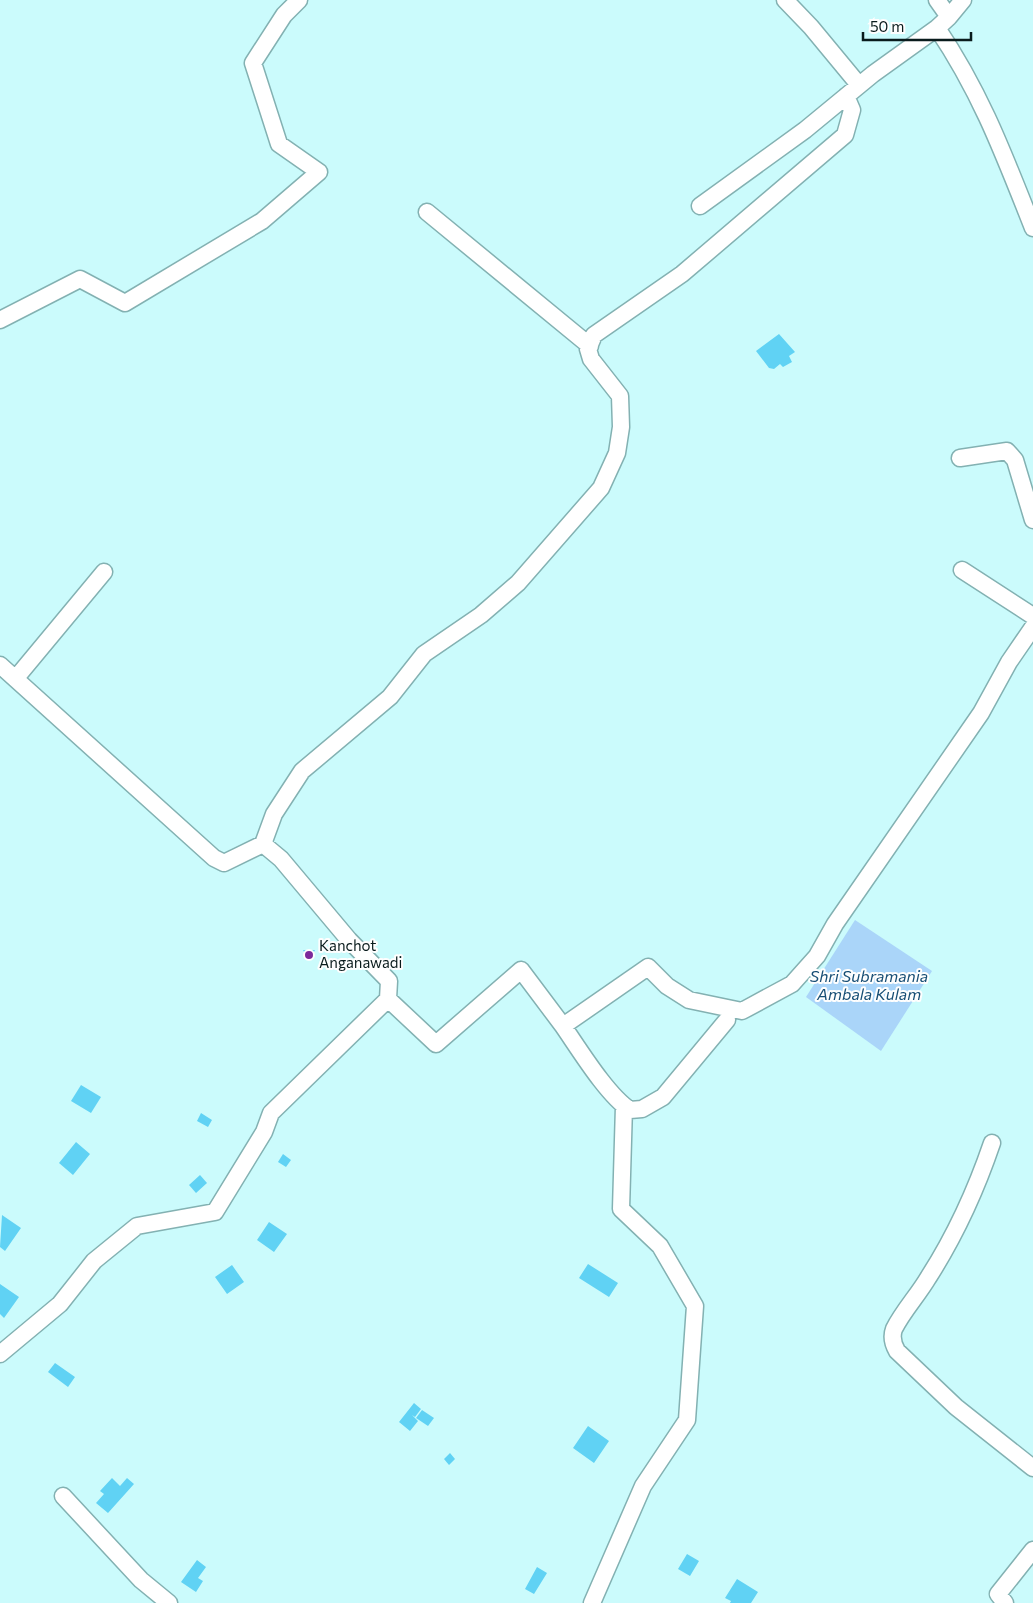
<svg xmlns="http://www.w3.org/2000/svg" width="1033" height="1603" viewBox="0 0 1033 1603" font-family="Commissioner,sans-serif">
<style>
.water{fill:#aad5f9}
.building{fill:#60d2f4}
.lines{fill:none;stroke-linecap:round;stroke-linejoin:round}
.minor-casing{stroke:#83b1b2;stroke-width:19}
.minor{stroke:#fff;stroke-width:16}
.poi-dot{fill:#7b2a9a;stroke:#fefefe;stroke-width:2}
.labels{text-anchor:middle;stroke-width:4;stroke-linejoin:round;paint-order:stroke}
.poi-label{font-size:15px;fill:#091b1c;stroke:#fefefe;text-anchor:start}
.water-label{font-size:16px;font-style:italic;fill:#174e75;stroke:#fefefe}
</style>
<rect width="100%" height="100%" fill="#cbfbfc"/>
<!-- water -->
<path class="water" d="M855,920L932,971L881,1051L806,997Z"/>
<!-- building -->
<path class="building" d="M779,334L795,352L789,356L792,362L783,367L780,364L774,369L769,368L756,351Z
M303,950H315L309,961Z
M81,1085L101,1097L91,1113L71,1101Z
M201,1113L212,1120L208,1127L197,1121Z
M76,1142L90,1154L73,1175L59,1163Z
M283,1154L291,1160L286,1167L278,1162Z
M200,1175L207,1183L196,1193L189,1185Z
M2,1215L21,1228L5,1251L0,1247Z
M269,1222L287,1234L274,1252L257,1240Z
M588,1264L618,1283L609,1297L579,1278Z
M232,1265L244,1282L227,1294L215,1277Z
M0,1284L19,1297L4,1318L0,1314Z
M55,1363L75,1377L68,1387L48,1372Z
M414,1403L421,1409L415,1417L412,1415L418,1421L410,1431L399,1422Z
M422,1410L434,1418L428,1426L416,1418Z
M588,1426L609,1441L594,1463L573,1448Z
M450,1453L455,1459L449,1465L444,1459Z
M112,1478L120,1486L127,1478L134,1484L108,1513L96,1503L104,1494L100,1491Z
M687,1554L699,1561L690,1576L678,1569Z
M197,1560L206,1567L198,1578L203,1581L196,1592L181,1582Z
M537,1567L547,1573L534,1594L525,1589Z
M737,1579L758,1592L751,1603H730L731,1601L725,1598Z"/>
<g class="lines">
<!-- minor casing -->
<g class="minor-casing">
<path id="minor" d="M785,0L811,27L859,85
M937,0L949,17L937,28C981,93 1004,155 1033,228
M949,17L963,0
M700,206L805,130L873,74L937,28
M427,212L590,346
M0,320L80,279L125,303L262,221L319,172L279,144L253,63L284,15L299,0
M960,458L1007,451L1015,460L1033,520
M962,570L1033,616
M0,665L214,858L224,863L263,844
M16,678L104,572
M388,999L389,981L349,940L281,859L263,844L274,814L302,771L390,697L424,654L481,615L518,583L601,488L617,453L621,427L620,396L591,359L588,349L594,335L682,274L845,135L852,110L846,96
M563,1026C579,1049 607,1095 630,1110L642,1109L663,1097L727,1020
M992,1143C976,1190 955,1236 928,1278C918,1295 903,1311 894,1329C891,1337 893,1344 897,1351L956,1407L1033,1468
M0,1354L60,1304L94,1261L137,1226L215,1212L264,1132L271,1113L388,999L436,1044L521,970L563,1026L648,967L667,986L689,1000L742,1011L792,984L817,956L835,924L981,713L1009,662L1033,627
M63,1496L141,1580L169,1603
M592,1603L643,1486L687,1420L695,1306L660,1246L621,1209L624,1106
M1005,1603L998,1594L1033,1550"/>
</g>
<!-- minor -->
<use href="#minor" class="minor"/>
</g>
<!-- markers -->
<circle class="poi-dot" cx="309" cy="955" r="5"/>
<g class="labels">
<!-- poi labels -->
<g class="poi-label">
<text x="319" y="951">Kanchot<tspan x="319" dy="17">Anganawadi</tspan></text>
</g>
<!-- water labels -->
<g class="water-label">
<text x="869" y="982">Shri Subramania<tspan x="869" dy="18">Ambala Kulam</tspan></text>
</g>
</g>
<!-- scale -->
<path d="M863 32v8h108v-8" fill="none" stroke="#091b1c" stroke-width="2.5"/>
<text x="870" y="32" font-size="15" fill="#091b1c" stroke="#fefefe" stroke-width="4" paint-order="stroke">50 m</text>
</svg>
